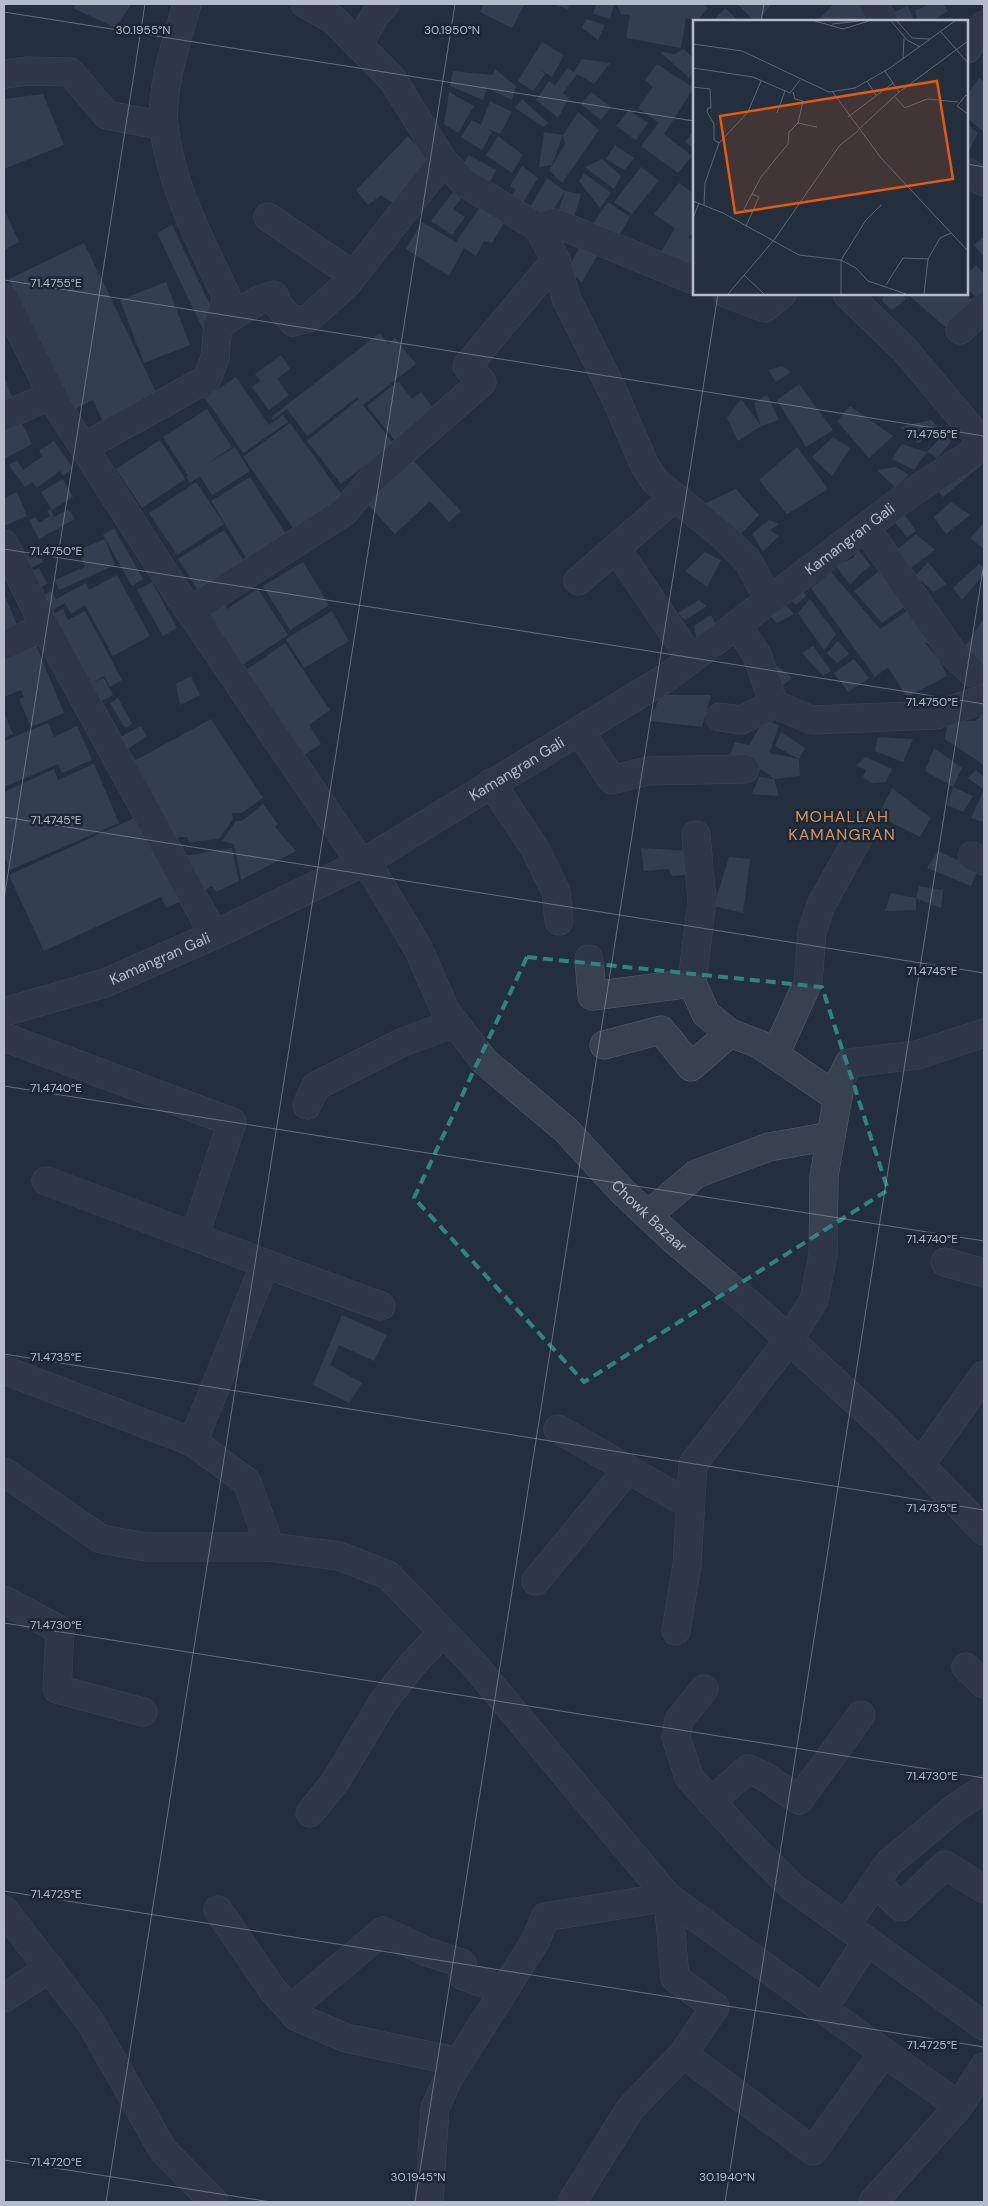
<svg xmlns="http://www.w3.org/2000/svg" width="988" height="2206" viewBox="0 0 988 2206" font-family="'DM Sans',sans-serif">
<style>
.building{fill:#455162}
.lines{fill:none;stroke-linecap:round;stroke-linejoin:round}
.minor-casing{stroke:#565f6c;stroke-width:29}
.minor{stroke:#38414e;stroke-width:28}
.marked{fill:none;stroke:#308480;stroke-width:4;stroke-dasharray:10 6;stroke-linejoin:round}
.ticks{fill:none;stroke:#b4bcc9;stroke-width:1;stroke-opacity:0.45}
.labels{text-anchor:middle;stroke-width:5;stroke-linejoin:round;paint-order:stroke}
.street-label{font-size:15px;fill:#b4bcc9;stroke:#1d2633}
.neighbourhood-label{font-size:16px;letter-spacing:1px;fill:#d59563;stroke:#1d2633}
.inset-road{fill:none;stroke:#5e6776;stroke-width:1}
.view{fill:#e8590c;fill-opacity:0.15;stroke:#e8590c;stroke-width:2.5}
.inset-edge{fill:none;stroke:#b4bcc9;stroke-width:2.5}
.ticks-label{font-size:12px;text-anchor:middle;fill:#b4bcc9;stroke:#1d2633;stroke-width:5;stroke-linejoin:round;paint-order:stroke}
</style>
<rect width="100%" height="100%" fill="#242f3e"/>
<!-- building -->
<path class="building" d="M76,4H131L116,28L73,8Z
M484,4H525L512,28L480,12Z
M551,4H569L568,9Z
M596,4H614L610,19L593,14Z
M617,4H703L708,8L697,21L686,18L681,48L626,38L630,15L621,14Z
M737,4H771L759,21H755Z
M834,4H866L875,21H817Z
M931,4H943L948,11L931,21H918L915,10Z
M908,6L914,21H891L887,15Z
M725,8L739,21H713Z
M586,19L605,25L598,40L582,28Z
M542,42L564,55L552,77L541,70L545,74L533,91L518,81Z
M684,49L692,57L694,53V71L689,78L660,52L675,54Z
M582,59L610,63L594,84L577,74L563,93L569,98L558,118L536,100L549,81L555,86L567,68L574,72Z
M657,64L694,88L664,134L692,156L678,173L641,146L659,123L638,108L653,87L645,80Z
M495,69L516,86L512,100L487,88L483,100L450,86L453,71L493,75Z
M979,78L984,82V132L967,118V95Z
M449,92L474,106L458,133L444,124Z
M591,92L611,107L601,120L581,104Z
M43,94L64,145L4,169V99Z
M522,99L548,123L544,127L515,108Z
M490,101L512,112L500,134L486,128L492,132L482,150L461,137L472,120L481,125Z
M629,110L648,123L636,140L616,126Z
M578,112L599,130L562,183L549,170L565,144L563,135Z
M967,124L978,133L967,154Z
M694,130V148L685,142Z
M544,132L563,135L552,165L539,167Z
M408,136L430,161L396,205L381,195L368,205L356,190Z
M498,136L523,155L512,173L486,155Z
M615,145L634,158L624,170L606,159Z
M469,155L496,170L485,192L459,172Z
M602,159L621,176L614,189L585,167Z
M522,166L538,178L520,207L509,200L516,190L510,186Z
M641,167L659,180L632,214L614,202Z
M584,173L611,193L600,208L579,181Z
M547,178L565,191L581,194L572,224L555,223L565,191L548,218L527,213Z
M679,183L694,194V231L689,237L694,242V273L657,259L675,228L654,214Z
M453,192L461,199L453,209L465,217L452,235L431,221Z
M608,202L630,217L616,240L590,228Z
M480,207L506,219L492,243L484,241L476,256L464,248L449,276L406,249L422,222L456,242Z
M4,209L19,242L4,250Z
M172,225L218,322L203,329L157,233Z
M984,237V257L974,245Z
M84,243L157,394L102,420L93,400L73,410L9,279Z
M582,243L600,251L582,282L567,270Z
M976,265L984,274V291L977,298L967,288V274Z
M166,282L190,345L144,363L120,300Z
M884,294H902L906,299L892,310L882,301Z
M907,294H966L976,304L949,330Z
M380,333L388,344L395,338L416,364L363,405L393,443L341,484L307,441L359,399L357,397L307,436L287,409L273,420L271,417Z
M281,355L290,369L277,379L289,395L269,410L252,387L260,381L255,374Z
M782,366L791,372L776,382L768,370Z
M4,376L13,400L4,404Z
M236,377L269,425L283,415L288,422L243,453L205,398Z
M398,381L412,399L421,392L436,412L397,443L367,406Z
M799,384L833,430L806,447L777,400Z
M767,395L779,420L761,426L754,403Z
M741,399L761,426L738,441L727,418Z
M850,406L893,436L869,458L837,421Z
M207,409L232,447L204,466L235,447L250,471L212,495L200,476L190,483L186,477L188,476L163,437Z
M931,420L940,429L918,443L900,427Z
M21,421L32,444L4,459V430Z
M290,423L344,498L296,532L243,457Z
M948,430L953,439L937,458L927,452L914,470L892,459L902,444L927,452Z
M833,437L850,448L832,476L812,457Z
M160,440L185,479L142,508L116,469Z
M54,441L73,468L63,476L60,471L36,488L32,482L25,487L9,465L17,460L23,470L43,456L39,451Z
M797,447L828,489L787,514L759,480Z
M408,455L461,511L449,522L430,501L395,534L362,498Z
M973,458L983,464L943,497L933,486Z
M896,467L909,475L895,487L877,470Z
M250,477L289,539L250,564L211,501Z
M63,479L73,497L52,510L41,492Z
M196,482L224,524L177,555L149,513Z
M736,489L759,515L735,540L700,506Z
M17,492L27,516L4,526V498Z
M951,502L970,515L946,534L934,517Z
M900,508L916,531L907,537L890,516Z
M51,509L54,517L69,509L75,519L39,539L29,520L35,517L39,523L50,516L47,511Z
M769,520L779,524L770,530L779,536L763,551L752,534Z
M984,523V549L970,538Z
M114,528L143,579L132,586L103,535Z
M224,530L249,569L203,598L178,559Z
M916,534L935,550L908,570L894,552Z
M105,539L115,565L59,590L55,580L85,567L78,550Z
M858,550L871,566L862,572L850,585L836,566L853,558Z
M38,551L43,562L23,572L17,560Z
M705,552L721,560L707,587L685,571Z
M303,562L329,605L290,630L263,586Z
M928,562L946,584L934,592L915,576Z
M979,564L984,567V574L962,600L953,588Z
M39,568L47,584L30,593L21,577Z
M831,572L880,629L913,607L932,645L924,642L939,659L947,676L907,697L888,667L875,677L811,588Z
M878,572L907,605L882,623L854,591Z
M117,575L150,636L113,656L85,605L71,614L65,603L44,615L36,600L51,591L56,599L86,583L89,590Z
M152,582L177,628L163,636L137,590Z
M800,585L806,596L796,605L786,596Z
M258,589L288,635L242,665L205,606L220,597L227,609Z
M4,594L19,630L4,636Z
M810,599L836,634L824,650L798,613Z
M699,600L707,606L685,620L678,613Z
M783,602L794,614L777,623L765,611Z
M63,609L68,620L85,611L122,680L110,687L104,676L93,682L104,678L113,695L92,706L44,619Z
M332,611L349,641L304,668L286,639Z
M711,615L716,625L697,640L694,626Z
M984,618V689L960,654Z
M838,641L849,654L837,663L827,653Z
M35,643L64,713L31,727L19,699L24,697L21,690L4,697V656Z
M285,643L330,710L309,725L321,744L300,758L242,673Z
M813,646L831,671L823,676L802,653Z
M854,659L869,678L848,692L834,673Z
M776,665L792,678L771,695L764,675Z
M191,676L200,695L180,705L176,684Z
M661,695H711L702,727L649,721Z
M118,698L132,724L125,728L110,703Z
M4,712L13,734L4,738Z
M984,713V765L945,739L948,720L975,721Z
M211,719L263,798L242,813H232L233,819L219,839L189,842L187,837H180L167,842L125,766Z
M765,719L779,726L769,753L799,759L775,746L781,732L805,748L799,759L800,776L774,779L779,796L752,794L759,777L774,779L762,770L729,757L735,742L749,745Z
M48,723L54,737L77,726L92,760L62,773L58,764L4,787V741Z
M141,726L147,736L125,751L118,738Z
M878,737L913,739L903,762L875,751Z
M934,748L962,768L953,787L925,771Z
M866,757L892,769L886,782L872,783L863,777L866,770L856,765Z
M94,764L119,823L10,870L4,856V792L54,769L58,780Z
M976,770L984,777V822L971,818L984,790L968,778Z
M953,787L973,796L963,812L947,805Z
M892,788L931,818L920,837L878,816Z
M263,804L278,824L275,827L296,851L241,880L234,844L222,841L236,821H242Z
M141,815L179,902L166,908L161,897L44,951L9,875Z
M232,848L239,881L216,892L212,886L198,894L178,857Z
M641,848L690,851L693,874L672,876L669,869L644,871Z
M938,851L978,869L971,886L927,868Z
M729,857L750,859L743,913L714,906Z
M919,886L943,890L941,908L916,898Z
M891,893L916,898V910L885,911Z
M342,1315L387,1335L374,1361L339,1345L330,1365L362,1383L349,1403L313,1385Z"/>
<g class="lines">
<!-- minor casing -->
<g class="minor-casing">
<g id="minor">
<path d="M305,4L333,19L393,80L443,161L466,184L538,227L556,260L566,298L615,396L644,464L655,481L722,535L748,561L769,600"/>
<path d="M874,4L883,21"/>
<path d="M358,45L374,17L385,4"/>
<path d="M967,49L984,25"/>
<path d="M4,74L28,71L70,72L107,115L164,126"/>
<path d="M967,172L984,182"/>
<path d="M268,217L353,275"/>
<path d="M538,227L555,223L694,280"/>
<path d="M727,294L765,308L782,294"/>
<path d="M847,294L903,348L984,444"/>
<path d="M4,298L59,409L174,588L362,864"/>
<path d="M218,325L261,299L274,295L278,305L293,322L309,318L346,285L443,161"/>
<path d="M960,330L984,308"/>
<path d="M4,416L52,395"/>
<path d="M84,447L207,379L215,358L218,325L227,298C202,243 171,188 164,127C160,90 177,40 187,4"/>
<path d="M866,528L954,655L973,673"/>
<path d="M4,544L45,627L214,935"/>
<path d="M616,548L691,659"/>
<path d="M578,581L675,497"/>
<path d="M190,611L344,512L373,478L482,382L467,366L556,260"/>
<path d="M737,625L757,655L774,704L812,720L936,715L984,699"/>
<path d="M4,645L45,627"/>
<path d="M720,717L741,720L774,704"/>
<path d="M579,730L612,780L647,771L745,769"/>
<path d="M491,783L534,847L556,892L559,921"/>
<path d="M696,835L702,900L692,983L706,1014L730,1033"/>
<path d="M972,856L984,861"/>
<path id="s1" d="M366,861L418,948L445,1010L484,1061L566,1130L623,1192L673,1239L759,1312L883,1426L984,1531"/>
<path d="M589,959L592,996L692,983"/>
<path id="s2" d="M4,1012L105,983L214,935L366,861L669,676L908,495L984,445"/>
<path d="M4,1037L232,1122L195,1235"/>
<path d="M604,1045L661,1030L691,1067L730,1033L759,1044L838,1098"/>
<path d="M775,1055L808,982L812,932L821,905L865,826"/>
<path d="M307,1105L316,1086L403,1042L455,1023"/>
<path d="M46,1181C158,1222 269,1266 381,1306"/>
<path d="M648,1215L696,1174L769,1147L831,1136"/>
<path d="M945,1262L984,1273"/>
<path d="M4,1370L193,1442L247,1482L270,1547L339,1556L388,1575L471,1661L668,1897L823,2009L867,1941L984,2026"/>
<path d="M558,1429L690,1505"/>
<path d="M193,1442L265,1264"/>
<path d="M920,1465L984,1375"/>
<path d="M4,1472L101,1539L146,1547H270"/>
<path d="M536,1581L628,1469"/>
<path d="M4,1600L60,1630L57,1689L143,1712"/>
<path d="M676,1631L687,1565L693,1464L789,1340L814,1300L823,1255L824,1176L841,1079L849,1063L917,1055L984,1033"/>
<path d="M966,1667L984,1684"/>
<path d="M704,1689L679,1720L676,1737L689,1777L756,1851L791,1886L867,1941"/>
<path d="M711,1802L748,1769L764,1776L799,1800L861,1715"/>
<path d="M310,1813L335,1782L383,1702L411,1666L443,1632"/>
<path d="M875,1883L901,1907L945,1865L984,1889"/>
<path d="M4,1910L91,2023L163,2150L214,2202"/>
<path d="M218,1910L272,1989L297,2017L346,2038L459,2062"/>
<path d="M846,1925L889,1863L955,1808L984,1789"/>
<path d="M4,1998L50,1968"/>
<path d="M290,2009L383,1931L427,1952L462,1963L463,1976L504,1990"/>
<path d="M823,2009L959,2106L984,2067"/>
<path d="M429,2202L435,2108L448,2079L536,1940L545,1917L668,1897L675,1978L715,2007L683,2054L813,2151L884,2052"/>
<path d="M572,2202L630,2109L683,2054"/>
<path d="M873,2202L959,2106"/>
</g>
</g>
<!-- minor -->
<use href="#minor" class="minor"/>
</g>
<!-- marked area -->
<path d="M0 0H988V2206H0ZM527,957L822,987L888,1190L584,1382L414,1198Z" fill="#242f3e" fill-opacity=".55" fill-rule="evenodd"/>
<path class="marked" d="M527,957L822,987L888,1190L584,1382L414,1198Z"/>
<!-- ticks -->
<path class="ticks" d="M4,12L694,121M761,21L764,4M967,164L984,167M4,280L984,436M4,549L984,704M4,817L984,973M4,899L145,4M4,1086L984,1241M4,1354L984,1510M4,1623L984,1778M4,1891L984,2047M4,2160L271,2202M106,2202L455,4M415,2202L718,294M725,2202L984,563"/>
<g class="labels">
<!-- street labels -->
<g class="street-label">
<text dy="5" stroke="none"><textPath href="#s2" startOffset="975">Kamangran Gali</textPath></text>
<text dy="5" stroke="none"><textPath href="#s2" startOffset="570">Kamangran Gali</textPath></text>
<text dy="5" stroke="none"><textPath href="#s2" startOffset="165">Kamangran Gali</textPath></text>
<text dy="5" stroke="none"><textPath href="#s1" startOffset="460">Chowk Bazaar</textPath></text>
</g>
<!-- neighbourhood labels -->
<g class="neighbourhood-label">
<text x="842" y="822">MOHALLAH<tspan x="842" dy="18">KAMANGRAN</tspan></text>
</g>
</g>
<!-- overview -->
<g transform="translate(693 20)">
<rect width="275" height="275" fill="#242f3e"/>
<path class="inset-road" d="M122,1L150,9L176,1M198,1L214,20L227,27M204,1L219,18L237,19M139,4L166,1M248,12L275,43M0,24L49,31L136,72L162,68L197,48L262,1M210,39L211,18M0,48L60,57L97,73L107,60M192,51L206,72M174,61L183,75M0,67L17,69L18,88H15L14,92L21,104V120L26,123M139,71L188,138L275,231M201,76L212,88L234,79L265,82M275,76L273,75L264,86L275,94M84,93L92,71M155,97L200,63M105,103L124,107M165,110L205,73L275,21M0,181L30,193L106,235L148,240L163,248L175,261L213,274M11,185L12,163L26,123L55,92L68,61M59,192L51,189L59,174M0,198L6,183M53,206L66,177L59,174L68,157L95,124L96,112L105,103L110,81L102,79L100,72M51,255L71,274M193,265L210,238L235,239M35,274L81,220L147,125L165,111M148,274V240L173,200L188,185M231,274L235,239L247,218L258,213"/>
<path class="view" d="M244,61L260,159L42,193L27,96Z"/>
<rect width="275" height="275" class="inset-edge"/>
</g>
<g class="ticks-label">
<text x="143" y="34">30.1955°N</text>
<text x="452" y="34">30.1950°N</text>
<text x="56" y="287">71.4755°E</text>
<text x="932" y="438">71.4755°E</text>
<text x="56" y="555">71.4750°E</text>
<text x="932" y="706">71.4750°E</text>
<text x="56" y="824">71.4745°E</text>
<text x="932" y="975">71.4745°E</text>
<text x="56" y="1092">71.4740°E</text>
<text x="932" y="1243">71.4740°E</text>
<text x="56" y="1361">71.4735°E</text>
<text x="932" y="1512">71.4735°E</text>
<text x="56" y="1629">71.4730°E</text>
<text x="932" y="1780">71.4730°E</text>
<text x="56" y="1898">71.4725°E</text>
<text x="932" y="2049">71.4725°E</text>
<text x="56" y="2166">71.4720°E</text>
<text x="418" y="2181">30.1945°N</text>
<text x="727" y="2181">30.1940°N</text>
</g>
<!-- border -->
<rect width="988" height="2206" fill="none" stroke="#b4bcc9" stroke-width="10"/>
</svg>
